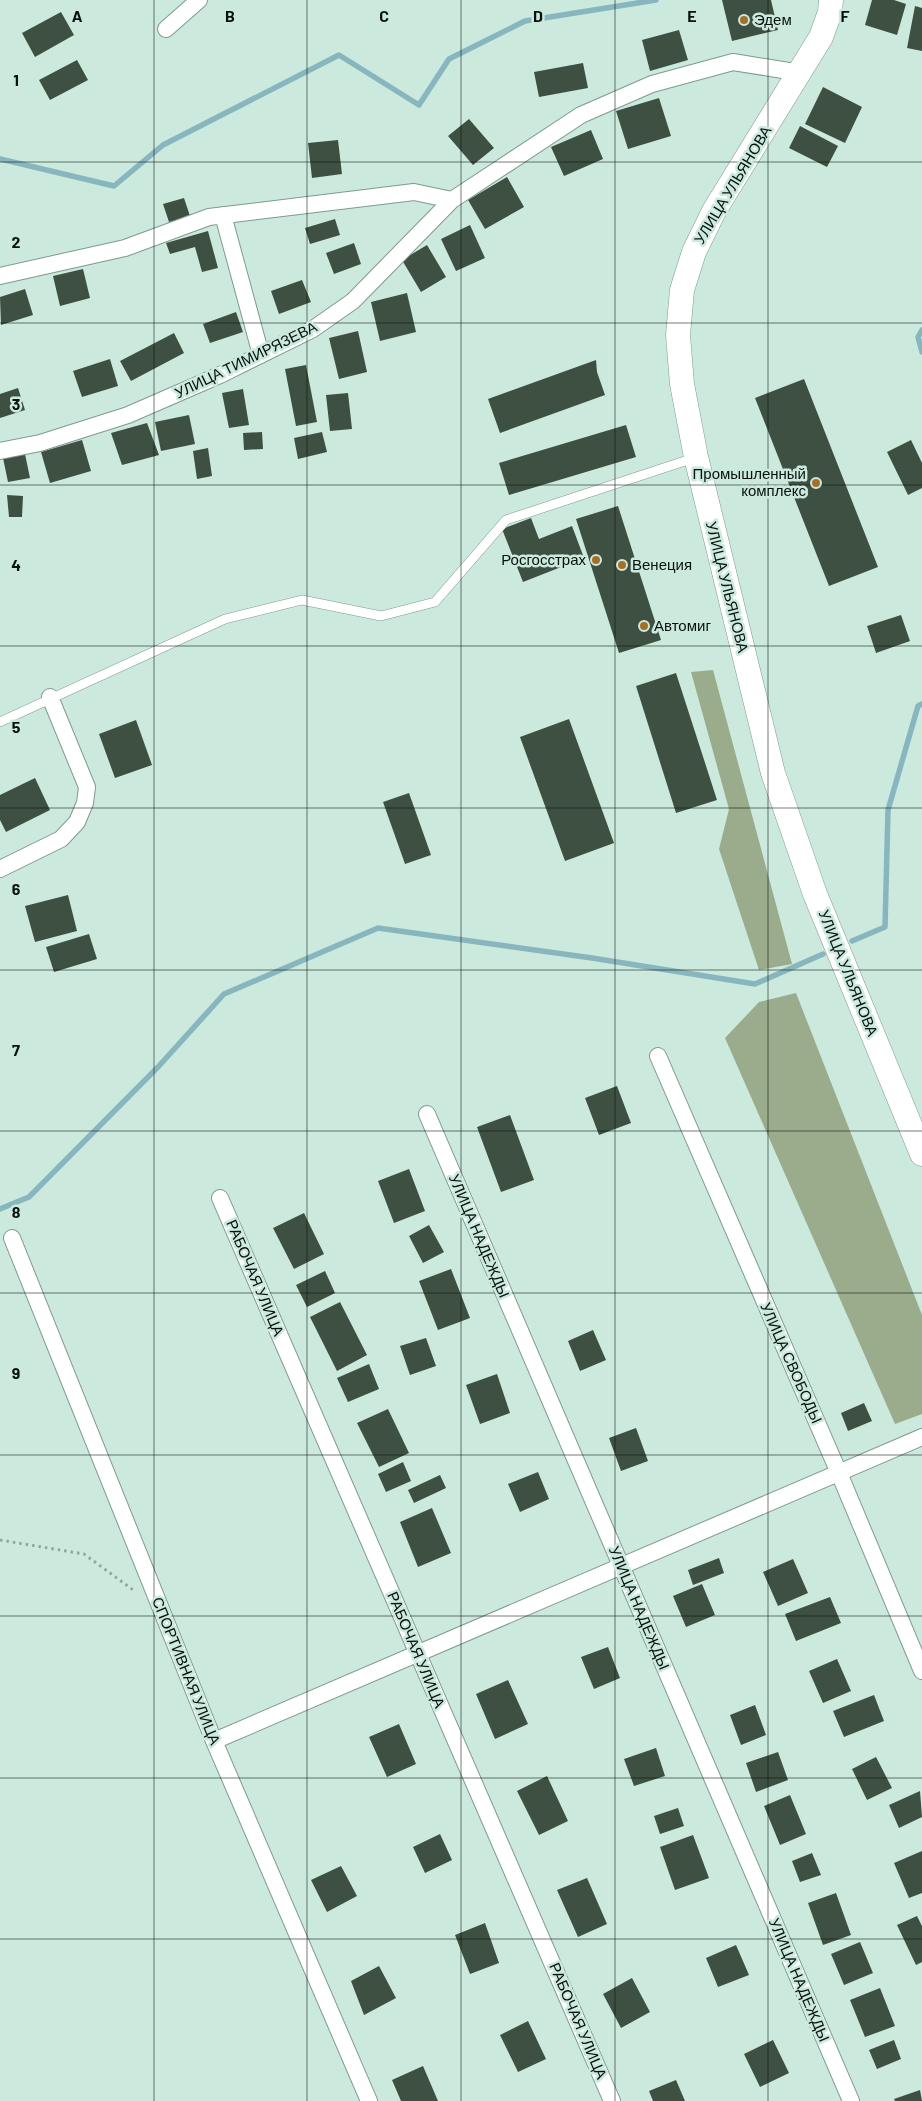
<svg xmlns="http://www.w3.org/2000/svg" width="922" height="2101" viewBox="0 0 922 2101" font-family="Barlow,sans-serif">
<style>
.forest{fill:#9bac8c}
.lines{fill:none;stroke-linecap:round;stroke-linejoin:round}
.stream{stroke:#88b6be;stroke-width:5.5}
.building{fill:#3e5041}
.lane-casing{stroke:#7f9a90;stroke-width:10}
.street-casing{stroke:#7f9a90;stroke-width:18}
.secondary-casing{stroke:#7f9a90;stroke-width:25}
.path{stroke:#90a79e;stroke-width:3;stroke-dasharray:2.5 4;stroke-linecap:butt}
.lane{stroke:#fff;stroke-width:9}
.street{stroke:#fff;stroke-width:16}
.secondary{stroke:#fff;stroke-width:24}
.grid{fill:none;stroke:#07110d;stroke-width:1;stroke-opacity:0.55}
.poi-dot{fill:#a47028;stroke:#cce9de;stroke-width:2}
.labels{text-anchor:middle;stroke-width:5;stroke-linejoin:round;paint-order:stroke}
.poi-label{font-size:15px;fill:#07110d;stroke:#cce9de;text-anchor:start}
.street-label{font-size:15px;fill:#07110d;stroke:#cce9de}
.grid-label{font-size:16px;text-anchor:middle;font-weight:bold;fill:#07110d;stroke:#cce9de;stroke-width:5;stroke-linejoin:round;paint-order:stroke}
</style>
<rect width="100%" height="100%" fill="#cce9de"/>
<!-- forest -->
<path class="forest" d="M713,670L792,964L759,970L719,849L729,809L691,672Z
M796,993L922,1315V1414L895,1424L725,1038L759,1002Z"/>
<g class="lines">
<!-- stream -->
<path class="stream" d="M0,159L114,186L163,145L339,55L419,105L449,59L525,21L656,0
M922,330L918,337L922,352
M852,941L885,927L888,810L918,706L922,704
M0,1209L29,1197L158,1067L224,994L378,928L592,958L755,984L823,954"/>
</g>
<!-- building -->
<path class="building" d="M722,0H771L778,30L732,41Z
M872,0H894L906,4L897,35L865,25Z
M915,6L922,8V51L907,48Z
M61,12L74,35L35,57L22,33Z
M679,30L688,60L650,71L642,40Z
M77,60L88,80L50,100L39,80Z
M583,63L588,88L539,97L534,72Z
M823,87L862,107L845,143L805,124Z
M659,98L671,136L628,149L616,111Z
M469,119L494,148L473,165L448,136Z
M800,126L838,146L827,167L789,148Z
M591,130L603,159L564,176L551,147Z
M338,140L342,174L312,178L308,143Z
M507,177L524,207L485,229L468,200Z
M184,198L190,216L169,222L163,204Z
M335,219L340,235L310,244L305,228Z
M470,225L485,258L456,271L441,239Z
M208,231L218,268L202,272L195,247L170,254L166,243Z
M354,243L361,264L334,274L326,253Z
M427,245L446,277L421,292L402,260Z
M83,269L90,298L60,306L53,276Z
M302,280L311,302L279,314L271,291Z
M25,289L33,315L1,325L0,297Z
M407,293L416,332L380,341L371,302Z
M236,312L243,332L210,343L203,324Z
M358,331L367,372L339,379L329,338Z
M174,333L184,353L131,381L120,361Z
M110,359L118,386L82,397L73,371Z
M596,360L597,372L605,395L500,433L488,399Z
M306,365L317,422L296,426L285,369Z
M804,379L878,567L829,586L755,398Z
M18,388L25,410L0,418V394Z
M243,389L249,425L229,428L222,393Z
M348,393L352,429L330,431L326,395Z
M189,415L195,444L161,451L155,422Z
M147,423L159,455L122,465L111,433Z
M626,425L636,457L509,495L499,463Z
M262,432L263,449L244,450L243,433Z
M322,432L327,452L298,459L294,438Z
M82,440L91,471L50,483L41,452Z
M911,440L922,463V488L908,495L887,452Z
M208,448L212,476L197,479L193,451Z
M25,454L30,478L8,482L3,458Z
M7,495L23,496L22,517H9Z
M618,506L661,640L619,653L576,519Z
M531,518L539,539L572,526L584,558L523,582L502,529Z
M901,615L910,641L876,653L867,626Z
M676,673L717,800L676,813L636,686Z
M569,719L614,843L565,861L520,737Z
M136,720L152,765L115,778L99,734Z
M35,778L50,810L6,832L0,820V795Z
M409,793L431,855L405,864L383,802Z
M68,895L77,931L35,942L25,906Z
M89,934L97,959L54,972L46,947Z
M617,1086L631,1123L599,1135L585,1098Z
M510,1115L534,1180L501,1192L477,1127Z
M409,1169L425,1211L394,1223L378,1181Z
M304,1213L324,1254L294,1269L273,1228Z
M429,1225L444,1252L423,1263L409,1236Z
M451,1269L470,1318L438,1330L419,1281Z
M325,1271L335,1293L307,1307L296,1285Z
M340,1302L367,1355L337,1371L310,1317Z
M593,1330L606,1360L580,1371L568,1341Z
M426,1338L436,1366L410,1375L400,1346Z
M369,1364L379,1389L348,1402L337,1378Z
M497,1374L510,1413L480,1424L466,1385Z
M864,1403L872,1421L848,1431L841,1413Z
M388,1409L409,1453L379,1467L357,1423Z
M636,1428L648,1461L621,1471L609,1438Z
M403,1462L411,1481L386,1492L378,1474Z
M538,1472L549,1499L520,1512L508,1484Z
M440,1475L446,1488L414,1503L408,1490Z
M432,1508L451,1553L418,1567L400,1522Z
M719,1558L724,1573L693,1585L688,1570Z
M793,1559L808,1593L778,1606L763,1572Z
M702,1584L715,1615L686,1627L673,1596Z
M830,1597L841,1623L796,1641L785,1614Z
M608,1647L620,1678L594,1689L581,1657Z
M837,1659L851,1691L823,1703L809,1671Z
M508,1680L528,1724L495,1739L476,1694Z
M874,1695L884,1721L844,1737L833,1711Z
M755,1705L766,1735L741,1745L730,1715Z
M399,1724L416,1764L387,1777L369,1737Z
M656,1748L665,1776L634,1786L624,1759Z
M778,1752L788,1780L756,1792L746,1763Z
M876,1757L892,1788L867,1800L852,1769Z
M547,1776L568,1821L539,1835L517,1791Z
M920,1791L922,1817L899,1828L889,1805Z
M790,1795L806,1834L780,1845L764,1806Z
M678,1808L684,1826L660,1834L654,1816Z
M440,1834L452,1860L425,1873L413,1847Z
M693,1835L709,1878L675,1890L660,1847Z
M922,1851V1893L909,1898L894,1863Z
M812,1853L821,1875L800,1882L792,1861Z
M341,1866L357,1896L327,1912L311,1880Z
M587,1878L607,1924L578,1937L557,1890Z
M836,1893L851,1935L823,1945L808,1903Z
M917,1916L922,1926V1962L916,1965L897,1925Z
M485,1923L499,1963L470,1974L455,1935Z
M860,1942L873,1973L844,1985L831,1954Z
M736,1945L749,1975L718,1987L706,1958Z
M379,1966L396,1998L364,2015L351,1981Z
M632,1978L650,2012L621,2028L603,1994Z
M880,1988L895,2026L865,2037L850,2000Z
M528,2021L546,2059L518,2072L500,2035Z
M773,2040L789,2073L760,2087L744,2054Z
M894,2040L901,2059L877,2069L869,2050Z
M423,2066L438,2101H401L392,2080Z
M676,2080L685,2101H653L649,2091Z
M920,2090L922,2101H895L894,2099Z"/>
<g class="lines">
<!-- lane casing -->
<g class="lane-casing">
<path id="lane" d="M0,722L225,619L302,600L381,616L435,602L506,520L694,458"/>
</g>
<!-- street casing -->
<g class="street-casing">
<path id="street" d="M166,29L199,0
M223,215L261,355
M0,276L125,248L209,217L414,192L452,200
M0,451L40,443L128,415L220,375L313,329L353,301L452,200L581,115L652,84L733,62L801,73
M0,869L61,839L77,822L85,803L87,787L50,697
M658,1056L839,1473L922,1671
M427,1114L851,2101
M220,1198L612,2101
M12,1238L214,1741L369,2101
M214,1741L922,1437"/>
</g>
<!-- secondary casing -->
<g class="secondary-casing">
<path id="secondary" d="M831,0L830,12L821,37L714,211L694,252L682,290L678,335L682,384L696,457L773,773L815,894L922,1154"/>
</g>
<!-- path -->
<path class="path" d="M0,1540L84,1554L136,1592"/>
<!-- lane -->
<use href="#lane" class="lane"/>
<!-- street -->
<use href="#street" class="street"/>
<!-- secondary -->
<use href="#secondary" class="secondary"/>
</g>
<!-- grid -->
<path class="grid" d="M154,0V2101M307,0V2101M461,0V2101M615,0V2101M768,0V2101M0,162H922M0,323H922M0,485H922M0,646H922M0,808H922M0,970H922M0,1131H922M0,1293H922M0,1455H922M0,1616H922M0,1778H922M0,1939H922"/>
<!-- markers -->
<g class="poi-dot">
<circle cx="744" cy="20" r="5"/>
<circle cx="816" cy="483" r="5"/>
<circle cx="596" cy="560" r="5"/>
<circle cx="622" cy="565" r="5"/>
<circle cx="644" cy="626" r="5"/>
</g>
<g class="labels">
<!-- poi labels -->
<g class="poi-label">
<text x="754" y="25">Эдем</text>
<text x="806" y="479" text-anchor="end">Промышленный<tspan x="806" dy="17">комплекс</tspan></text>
<text x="586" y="565" text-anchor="end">Росгосстрах</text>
<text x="632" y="570">Венеция</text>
<text x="654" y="631">Автомиг</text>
</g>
<!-- street labels -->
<g class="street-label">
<text transform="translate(733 185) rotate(-59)" y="5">УЛИЦА УЛЬЯНОВА</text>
<text transform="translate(246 360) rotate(-26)" y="5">УЛИЦА ТИМИРЯЗЕВА</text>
<text transform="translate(727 587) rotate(76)" y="5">УЛИЦА УЛЬЯНОВА</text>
<text transform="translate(848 973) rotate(68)" y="5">УЛИЦА УЛЬЯНОВА</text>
<text transform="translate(479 1236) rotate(67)" y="5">УЛИЦА НАДЕЖДЫ</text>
<text transform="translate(255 1278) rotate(67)" y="5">РАБОЧАЯ УЛИЦА</text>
<text transform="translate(791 1363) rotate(66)" y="5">УЛИЦА СВОБОДЫ</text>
<text transform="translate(639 1608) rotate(67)" y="5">УЛИЦА НАДЕЖДЫ</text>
<text transform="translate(416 1650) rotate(67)" y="5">РАБОЧАЯ УЛИЦА</text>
<text transform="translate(186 1671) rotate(68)" y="5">СПОРТИВНАЯ УЛИЦА</text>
<text transform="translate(799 1980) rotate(67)" y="5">УЛИЦА НАДЕЖДЫ</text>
<text transform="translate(578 2021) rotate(67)" y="5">РАБОЧАЯ УЛИЦА</text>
</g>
</g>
<g class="grid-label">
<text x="77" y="22">A</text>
<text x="230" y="22">B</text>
<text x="384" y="22">C</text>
<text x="538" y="22">D</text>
<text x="692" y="22">E</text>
<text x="845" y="22">F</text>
<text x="16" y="86">1</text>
<text x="16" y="248">2</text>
<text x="16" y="410">3</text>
<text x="16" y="571">4</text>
<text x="16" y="733">5</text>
<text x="16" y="895">6</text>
<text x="16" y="1056">7</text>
<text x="16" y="1218">8</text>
<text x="16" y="1379">9</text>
</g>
</svg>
